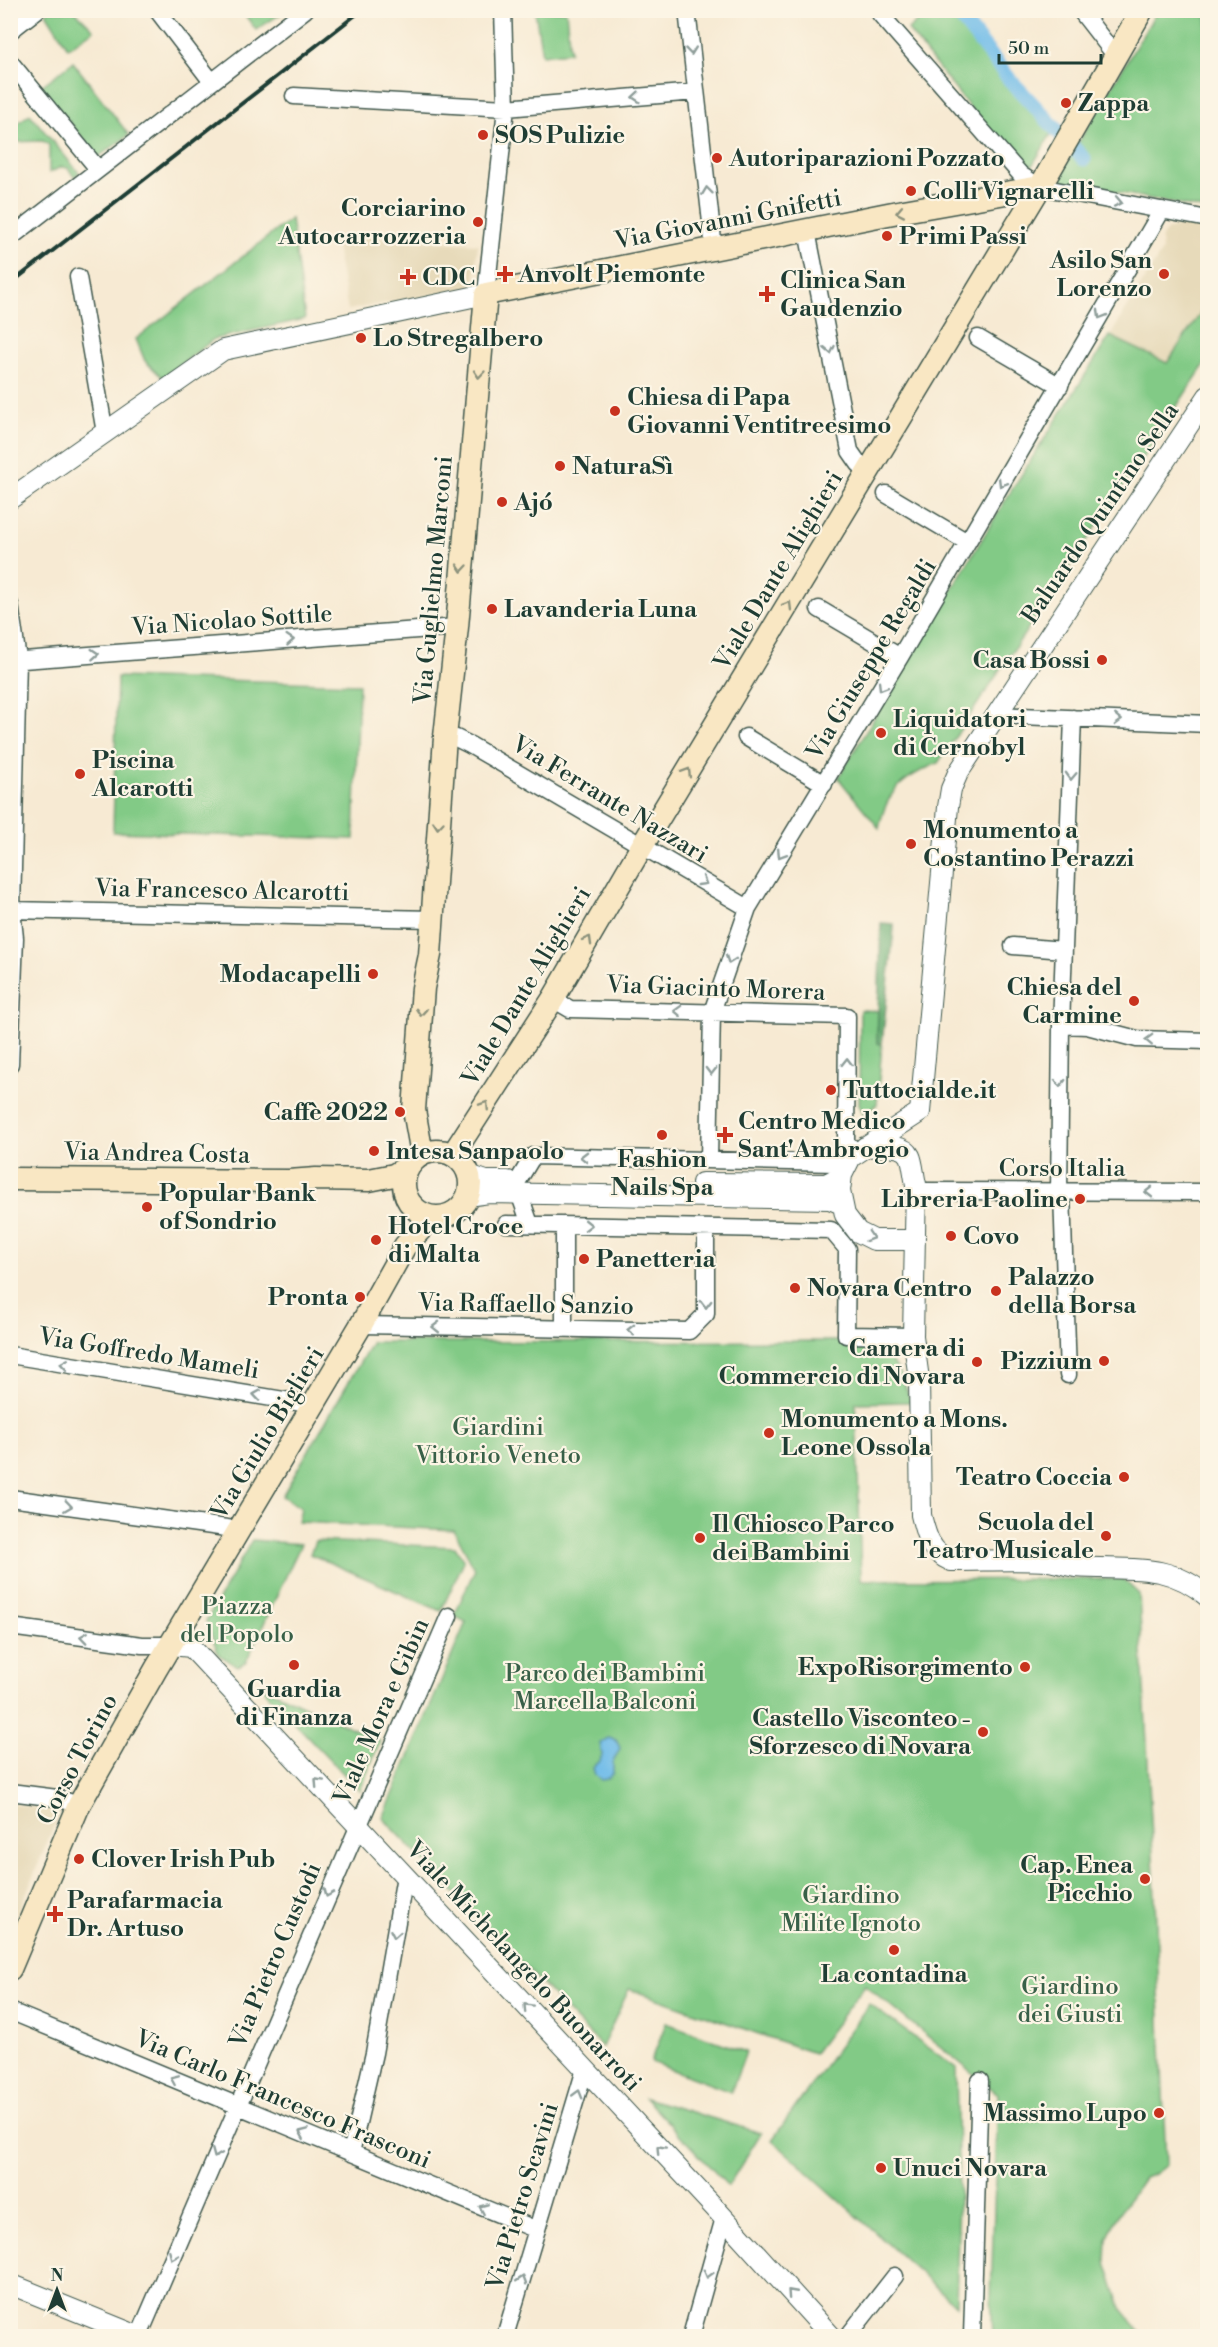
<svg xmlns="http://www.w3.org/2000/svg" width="1218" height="2347" viewBox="0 0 1218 2347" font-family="'Libre Bodoni',serif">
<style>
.built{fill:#e7daba}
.green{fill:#82ca86;stroke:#50845d;stroke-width:1.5}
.forest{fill:#69ae73;stroke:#447654;stroke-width:1.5}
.water{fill:#6fbce9;stroke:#477c8e;stroke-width:1.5}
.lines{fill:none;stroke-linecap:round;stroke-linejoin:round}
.canal{stroke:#6fbce9;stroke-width:15}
.minor-casing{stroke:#3f574c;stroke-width:19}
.tertiary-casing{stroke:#3f574c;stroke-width:22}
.secondary-casing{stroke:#3f574c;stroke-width:25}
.minor{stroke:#fff;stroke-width:16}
.tertiary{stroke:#fff;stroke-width:20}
.secondary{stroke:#f9e7c3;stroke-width:22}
.rail{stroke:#1f3d34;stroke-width:4}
.oneway{stroke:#8f9e9a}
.oneway2{stroke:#8c927c}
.poi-dot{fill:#c8321e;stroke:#fcf5e5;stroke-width:2}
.labels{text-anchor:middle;stroke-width:4.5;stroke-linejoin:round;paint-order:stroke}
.poi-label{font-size:24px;font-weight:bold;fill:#1f3d34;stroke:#fcf5e5;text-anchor:start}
.street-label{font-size:24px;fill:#1f3d34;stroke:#fcf5e5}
.park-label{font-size:24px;fill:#386048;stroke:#fcf5e5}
</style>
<rect width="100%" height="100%" fill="#fcf5e5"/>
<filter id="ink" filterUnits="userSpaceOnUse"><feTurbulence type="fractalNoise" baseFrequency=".0167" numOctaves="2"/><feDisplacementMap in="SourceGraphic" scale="12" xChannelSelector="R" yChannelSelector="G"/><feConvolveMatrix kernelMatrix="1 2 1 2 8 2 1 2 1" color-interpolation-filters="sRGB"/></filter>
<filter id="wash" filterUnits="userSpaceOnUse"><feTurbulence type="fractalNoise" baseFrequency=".008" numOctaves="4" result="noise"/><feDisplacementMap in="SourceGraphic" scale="24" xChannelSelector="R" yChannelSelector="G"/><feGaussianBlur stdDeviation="1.35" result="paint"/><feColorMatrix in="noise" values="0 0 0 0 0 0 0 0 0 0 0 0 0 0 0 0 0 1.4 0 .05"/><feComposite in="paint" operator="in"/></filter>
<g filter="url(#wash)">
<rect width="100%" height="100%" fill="#f7ead3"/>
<!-- built -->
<path class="built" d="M1184,224L1207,233V304L1167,363L1110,336L1162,251L1161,240L1164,234L1169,229Z
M334,236L478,244L474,283L470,287L348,310Z
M10,1804L60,1811L14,1923H10Z"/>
<!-- green -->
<path class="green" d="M49,11H75L94,30L68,48L46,13Z
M242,11H285L256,30Z
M535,11H566L570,52L542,55Z
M928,11H946L1054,129L1032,166L1021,172L908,30Z
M1157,11H1176L1207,16V210L1056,180Z
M73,62L129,135L98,157L40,87Z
M30,114L79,173L74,177L68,168L61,167L49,173V145L43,141L11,142V128Z
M291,219L305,319L214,339L163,378L145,361L136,339Z
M1207,304V361L938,763C903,778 887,789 879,828L838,778L1008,496L1110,336L1167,363Z
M117,677L359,684L354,839L113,832Z
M860,1010L878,1011L877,1043L882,1044L877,1104L867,1115H864L859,1104Z
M840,1341C889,1351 895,1355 911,1402L856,1403L861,1580L1123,1579L1139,1594L1154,1875L1166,2165L1153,2175L1144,2178L1119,2214L1107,2239L1106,2262L1121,2308L1144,2336H993L991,2296L998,2094L865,1985L814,2053L629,1989L602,2047L383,1818L466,1622L454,1616L475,1569L454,1530L298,1522L301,1508L282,1496L372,1342Z
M252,1540L301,1544L246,1662L238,1666L219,1655L206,1621Z
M315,1541L455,1547L464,1561L441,1611L310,1554Z
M264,1687L380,1741L360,1791L265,1692Z
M869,2004L956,2068L959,2196L956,2305L772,2140Z
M666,2023L746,2052L731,2092L651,2062Z
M645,2098L761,2133L728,2186Z"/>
<!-- forest -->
<path class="forest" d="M881,923L894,924V928L882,1044L877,1043Z"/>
<!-- water -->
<path class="water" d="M608,1738L616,1740L620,1748L613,1762V1773L607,1779L601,1780L595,1775L593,1768L600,1761L602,1755L600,1743Z"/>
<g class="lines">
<!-- canal -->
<path class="canal" d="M955,10L1010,80L1084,159"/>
</g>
</g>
<g filter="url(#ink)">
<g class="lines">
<!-- minor casing -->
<g class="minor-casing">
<path id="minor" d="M157,10L212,82
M687,10L714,249
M1080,10L1115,55
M880,14L1021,175L1040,187L1208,219
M10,31L37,10
M10,62L98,169
M294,96L506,108L695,92
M807,231L850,451L859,464L869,471
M10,238L305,10
M78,277L105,433
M486,294L506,108L503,10
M978,338L1060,386
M886,494L967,542
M10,604L18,660L12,910L15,938L10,1064
M819,609L900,657
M10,661L457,627
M997,715L1208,724
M445,737L456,738L470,745L748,908
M746,737L824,784
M10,910L433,919
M1013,946L1064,950
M553,999L570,1009L847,1016L846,1142L857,1153
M1061,1025L1087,1026L1137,1039L1208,1041
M709,1159L712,1012L748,908L900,657L1162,210
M518,1181L533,1156L835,1163L851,1157
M916,1191L1208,1192
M1059,1192L1061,1025L1073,718
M1062,1192L1068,1375
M519,1193L530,1224
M506,1224L831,1230L847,1249L846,1335L913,1336
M361,1325L689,1331L706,1314V1228
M564,1329V1225
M10,1355L314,1405
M10,1498L241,1530
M10,1627L142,1645H171
M10,1792L57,1798L79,1805
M10,2011L537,2230
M351,2153L374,2053L405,1876
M139,2336L449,1616
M505,2336L585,2069
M691,2336L724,2218
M848,2336L895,2276
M972,2336L980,2081"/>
</g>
<!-- tertiary casing -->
<g class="tertiary-casing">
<path id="tertiary" d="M10,499L223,350L486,294
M865,1147C878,1147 903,1142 910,1156C913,1162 914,1177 916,1184L913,1336L919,1379L921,1515C926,1536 930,1552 951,1561C983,1561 1016,1559 1048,1561C1058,1562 1067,1566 1076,1567C1125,1571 1167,1560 1208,1597
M469,1175L486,1181H508
M702,1183L826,1184L841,1176
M468,1196L489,1193L830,1199L842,1204
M915,1240H874L858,1232L845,1215L840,1191L842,1175L851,1157L920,1112L948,807L951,789L958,773L1208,396
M171,1645L191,1647L714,2207L831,2336
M10,2284L138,2336"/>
</g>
<!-- secondary casing -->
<g class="secondary-casing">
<path id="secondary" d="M404 1184a33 33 0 1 1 66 0a33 33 0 1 1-66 0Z
M422,1154L414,1110L423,988L430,955L445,737L457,627L486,294L898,212L1040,187
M453,1154L553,999L642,846L1040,187L1142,10
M10,1179L289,1181L316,1179L369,1180L394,1175L410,1165
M10,1969L79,1805L156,1669L361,1325L405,1246L432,1217"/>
</g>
<!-- minor -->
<use href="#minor" class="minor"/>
<!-- tertiary -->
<use href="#tertiary" class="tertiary"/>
<!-- secondary -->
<use href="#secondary" class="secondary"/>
<!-- rail -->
<path class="rail" d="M10,284L362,10"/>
</g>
<!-- one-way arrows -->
<defs><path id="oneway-chevron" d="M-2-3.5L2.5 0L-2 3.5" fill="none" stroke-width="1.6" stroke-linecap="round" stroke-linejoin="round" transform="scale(1.5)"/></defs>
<g class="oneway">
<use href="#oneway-chevron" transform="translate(691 51) rotate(84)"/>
<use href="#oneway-chevron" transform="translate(636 97) rotate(175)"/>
<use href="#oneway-chevron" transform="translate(707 191) rotate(-97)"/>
<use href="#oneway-chevron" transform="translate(1118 202) rotate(11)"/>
<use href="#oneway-chevron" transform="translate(1101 315) rotate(120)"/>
<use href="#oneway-chevron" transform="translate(830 350) rotate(79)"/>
<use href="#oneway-chevron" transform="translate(1002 483) rotate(121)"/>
<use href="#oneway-chevron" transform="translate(290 640) rotate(-4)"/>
<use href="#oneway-chevron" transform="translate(95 654) rotate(-4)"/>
<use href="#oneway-chevron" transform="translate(882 687) rotate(121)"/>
<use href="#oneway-chevron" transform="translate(1118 720) rotate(2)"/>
<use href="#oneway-chevron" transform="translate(1071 776) rotate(92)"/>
<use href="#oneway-chevron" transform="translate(781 854) rotate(122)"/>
<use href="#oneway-chevron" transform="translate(703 882) rotate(30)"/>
<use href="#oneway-chevron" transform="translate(730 960) rotate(109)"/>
<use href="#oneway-chevron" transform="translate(678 1011) rotate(-178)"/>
<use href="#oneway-chevron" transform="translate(1149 1040) rotate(-178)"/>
<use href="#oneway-chevron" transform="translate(847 1062) rotate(-89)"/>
<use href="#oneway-chevron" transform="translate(711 1071) rotate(91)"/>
<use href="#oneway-chevron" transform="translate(1060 1083) rotate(91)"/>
<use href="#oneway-chevron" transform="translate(584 1157) rotate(-179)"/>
<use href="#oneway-chevron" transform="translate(1149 1192) rotate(180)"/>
<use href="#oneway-chevron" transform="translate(588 1225) rotate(1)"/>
<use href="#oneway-chevron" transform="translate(870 1237) rotate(18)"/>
<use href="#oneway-chevron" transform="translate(706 1304) rotate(90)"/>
<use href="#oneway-chevron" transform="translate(436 1327) rotate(-179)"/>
<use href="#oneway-chevron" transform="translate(631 1330) rotate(-179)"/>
<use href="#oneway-chevron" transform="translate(64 1364) rotate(-171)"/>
<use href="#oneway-chevron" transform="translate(257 1395) rotate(-171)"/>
<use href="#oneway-chevron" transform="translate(68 1506) rotate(8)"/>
<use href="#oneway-chevron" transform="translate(84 1637) rotate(-172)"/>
<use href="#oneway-chevron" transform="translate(318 1782) rotate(-133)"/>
<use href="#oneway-chevron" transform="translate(328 1893) rotate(113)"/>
<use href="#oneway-chevron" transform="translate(395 1934) rotate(100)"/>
<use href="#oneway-chevron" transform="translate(527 2007) rotate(-133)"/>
<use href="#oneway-chevron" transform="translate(174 2079) rotate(-157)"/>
<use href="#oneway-chevron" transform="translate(578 2094) rotate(-74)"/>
<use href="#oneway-chevron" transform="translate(303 2133) rotate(-157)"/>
<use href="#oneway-chevron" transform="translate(660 2149) rotate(-133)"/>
<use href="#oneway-chevron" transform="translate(216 2154) rotate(113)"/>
<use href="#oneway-chevron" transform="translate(483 2208) rotate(-157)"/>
<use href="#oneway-chevron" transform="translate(173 2256) rotate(113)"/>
<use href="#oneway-chevron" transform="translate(708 2274) rotate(106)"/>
<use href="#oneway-chevron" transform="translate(522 2280) rotate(-73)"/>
<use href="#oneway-chevron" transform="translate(791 2293) rotate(-132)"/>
</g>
<g class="oneway2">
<use href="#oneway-chevron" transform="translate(900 212) rotate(169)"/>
<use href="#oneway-chevron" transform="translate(479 374) rotate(95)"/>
<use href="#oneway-chevron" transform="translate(462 568) rotate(95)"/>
<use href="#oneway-chevron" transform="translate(788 605) rotate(-59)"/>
<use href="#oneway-chevron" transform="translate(687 772) rotate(-59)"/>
<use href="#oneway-chevron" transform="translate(438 825) rotate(95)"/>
<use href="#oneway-chevron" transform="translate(588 940) rotate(-60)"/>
<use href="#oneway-chevron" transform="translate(421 1012) rotate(94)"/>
<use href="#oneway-chevron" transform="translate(485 1105) rotate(-57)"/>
</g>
</g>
<!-- markers -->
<g class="poi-dot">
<circle cx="1066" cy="103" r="6"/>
<circle cx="483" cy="135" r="6"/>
<circle cx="717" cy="158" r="6"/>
<circle cx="911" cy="191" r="6"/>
<circle cx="478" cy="222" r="6"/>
<circle cx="887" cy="236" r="6"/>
<path d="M502 265h6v6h6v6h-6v6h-6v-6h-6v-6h6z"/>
<circle cx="1164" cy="274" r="6"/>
<path d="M405 268h6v6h6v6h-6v6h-6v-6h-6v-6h6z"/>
<path d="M764 285h6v6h6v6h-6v6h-6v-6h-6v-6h6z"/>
<circle cx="361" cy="338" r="6"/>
<circle cx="615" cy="411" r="6"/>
<circle cx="560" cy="466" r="6"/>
<circle cx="502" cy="502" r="6"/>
<circle cx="492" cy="609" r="6"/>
<circle cx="1102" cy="660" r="6"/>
<circle cx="881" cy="733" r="6"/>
<circle cx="80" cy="774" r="6"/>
<circle cx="911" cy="844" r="6"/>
<circle cx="373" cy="974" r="6"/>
<circle cx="1134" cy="1001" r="6"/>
<circle cx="831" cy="1090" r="6"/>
<circle cx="400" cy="1112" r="6"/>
<circle cx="662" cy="1135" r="6"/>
<path d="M722 1126h6v6h6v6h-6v6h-6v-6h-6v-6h6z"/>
<circle cx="374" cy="1151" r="6"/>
<circle cx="1080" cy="1199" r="6"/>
<circle cx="147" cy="1207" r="6"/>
<circle cx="951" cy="1236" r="6"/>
<circle cx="376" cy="1240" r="6"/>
<circle cx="584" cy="1259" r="6"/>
<circle cx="795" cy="1288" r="6"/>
<circle cx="996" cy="1291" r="6"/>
<circle cx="360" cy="1297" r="6"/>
<circle cx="1104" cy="1361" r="6"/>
<circle cx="977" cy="1362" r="6"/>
<circle cx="769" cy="1433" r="6"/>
<circle cx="1124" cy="1477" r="6"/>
<circle cx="1106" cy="1536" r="6"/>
<circle cx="700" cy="1538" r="6"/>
<circle cx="294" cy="1665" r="6"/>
<circle cx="1025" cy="1667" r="6"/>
<circle cx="983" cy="1732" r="6"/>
<circle cx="79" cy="1859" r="6"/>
<circle cx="1145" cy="1879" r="6"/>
<path d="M52 1905h6v6h6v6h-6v6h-6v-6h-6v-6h6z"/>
<circle cx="894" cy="1950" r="6"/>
<circle cx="1159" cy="2113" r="6"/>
<circle cx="881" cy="2168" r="6"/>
</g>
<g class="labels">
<!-- poi labels -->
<g class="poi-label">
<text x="1078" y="111">Zappa</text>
<text x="495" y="143">SOS Pulizie</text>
<text x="729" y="166">Autoriparazioni Pozzato</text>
<text x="923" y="199">Colli Vignarelli</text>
<text x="466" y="216" text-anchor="end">Corciarino<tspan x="466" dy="28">Autocarrozzeria</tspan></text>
<text x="899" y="244">Primi Passi</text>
<text x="1152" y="268" text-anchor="end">Asilo San<tspan x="1152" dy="28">Lorenzo</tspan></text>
<text x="518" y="282">Anvolt Piemonte</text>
<text x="422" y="285">CDC</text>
<text x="780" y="288">Clinica San<tspan x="780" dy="28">Gaudenzio</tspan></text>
<text x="373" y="346">Lo Stregalbero</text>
<text x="627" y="405">Chiesa di Papa<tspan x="627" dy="28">Giovanni Ventitreesimo</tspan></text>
<text x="572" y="474">NaturaSì</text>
<text x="514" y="510">Ajó</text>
<text x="504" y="617">Lavanderia Luna</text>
<text x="1090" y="668" text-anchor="end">Casa Bossi</text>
<text x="893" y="727">Liquidatori<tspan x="893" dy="28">di Cernobyl</tspan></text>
<text x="92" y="768">Piscina<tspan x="92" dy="28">Alcarotti</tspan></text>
<text x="923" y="838">Monumento a<tspan x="923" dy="28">Costantino Perazzi</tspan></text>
<text x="361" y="982" text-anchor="end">Modacapelli</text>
<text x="1122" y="995" text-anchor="end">Chiesa del<tspan x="1122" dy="28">Carmine</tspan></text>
<text x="843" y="1098">Tuttocialde.it</text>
<text x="388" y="1120" text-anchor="end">Caffè 2022</text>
<text x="738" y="1129">Centro Medico<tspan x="738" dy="28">Sant'Ambrogio</tspan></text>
<text x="386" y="1159">Intesa Sanpaolo</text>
<text x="662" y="1167" text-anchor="middle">Fashion<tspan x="662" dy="28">Nails Spa</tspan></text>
<text x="159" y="1201">Popular Bank<tspan x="159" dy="28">of Sondrio</tspan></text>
<text x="1068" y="1207" text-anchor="end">Libreria Paoline</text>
<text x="388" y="1234">Hotel Croce<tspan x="388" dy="28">di Malta</tspan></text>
<text x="963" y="1244">Covo</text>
<text x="596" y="1267">Panetteria</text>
<text x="1008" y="1285">Palazzo<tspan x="1008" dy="28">della Borsa</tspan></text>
<text x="807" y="1296">Novara Centro</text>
<text x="348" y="1305" text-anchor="end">Pronta</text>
<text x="965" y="1356" text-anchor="end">Camera di<tspan x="965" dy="28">Commercio di Novara</tspan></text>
<text x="1092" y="1369" text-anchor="end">Pizzium</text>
<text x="781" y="1427">Monumento a Mons.<tspan x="781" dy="28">Leone Ossola</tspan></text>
<text x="1112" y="1485" text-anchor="end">Teatro Coccia</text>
<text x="1094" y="1530" text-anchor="end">Scuola del<tspan x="1094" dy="28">Teatro Musicale</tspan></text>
<text x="712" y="1532">Il Chiosco Parco<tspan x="712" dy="28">dei Bambini</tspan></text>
<text x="1013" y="1675" text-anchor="end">ExpoRisorgimento</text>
<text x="294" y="1697" text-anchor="middle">Guardia<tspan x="294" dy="28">di Finanza</tspan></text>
<text x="971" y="1726" text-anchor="end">Castello Visconteo -<tspan x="971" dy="28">Sforzesco di Novara</tspan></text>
<text x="91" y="1867">Clover Irish Pub</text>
<text x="1133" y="1873" text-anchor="end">Cap. Enea<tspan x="1133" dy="28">Picchio</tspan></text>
<text x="67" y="1908">Parafarmacia<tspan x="67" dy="28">Dr. Artuso</tspan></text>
<text x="894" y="1982" text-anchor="middle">La contadina</text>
<text x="1147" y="2121" text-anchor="end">Massimo Lupo</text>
<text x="893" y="2176">Unuci Novara</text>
</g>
<!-- street labels -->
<g class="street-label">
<text transform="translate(728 219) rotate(-11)" y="8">Via Giovanni Gnifetti</text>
<text transform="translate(1100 513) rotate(-56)" y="8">Baluardo Quintino Sella</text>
<text transform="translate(778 570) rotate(-59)" y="8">Viale Dante Alighieri</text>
<text transform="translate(433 580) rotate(-85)" y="8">Via Guglielmo Marconi</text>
<text transform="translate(232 620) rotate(-4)" y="8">Via Nicolao Sottile</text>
<text transform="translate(871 659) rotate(-59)" y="8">Via Giuseppe Regaldi</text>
<text transform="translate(610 799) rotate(31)" y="8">Via Ferrante Nazzari</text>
<text transform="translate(222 890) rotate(1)" y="8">Via Francesco Alcarotti</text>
<text transform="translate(526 986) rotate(-59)" y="8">Viale Dante Alighieri</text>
<text transform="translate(716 988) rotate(2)" y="8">Via Giacinto Morera</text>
<text transform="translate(157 1153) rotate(1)" y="8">Via Andrea Costa</text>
<text x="1062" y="1176">Corso Italia</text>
<text transform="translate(526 1304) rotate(1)" y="8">Via Raffaello Sanzio</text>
<text transform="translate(149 1353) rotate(9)" y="8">Via Goffredo Mameli</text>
<text transform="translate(267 1433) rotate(-59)" y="8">Via Giulio Biglieri</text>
<text transform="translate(381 1711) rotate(-66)" y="8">Viale Mora e Gibin</text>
<text transform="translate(77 1759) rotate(-62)" y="8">Corso Torino</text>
<text transform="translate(275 1955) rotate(-67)" y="8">Via Pietro Custodi</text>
<text transform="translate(524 1966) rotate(47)" y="8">Viale Michelangelo Buonarroti</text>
<text transform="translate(283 2099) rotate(23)" y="8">Via Carlo Francesco Frasconi</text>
<text transform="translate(522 2196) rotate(-73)" y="8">Via Pietro Scavini</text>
</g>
<!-- park labels -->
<g class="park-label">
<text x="498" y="1435">Giardini<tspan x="498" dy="28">Vittorio Veneto</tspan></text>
<text x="237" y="1614">Piazza<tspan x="237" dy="28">del Popolo</tspan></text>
<text x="605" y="1681">Parco dei Bambini<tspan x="605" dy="28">Marcella Balconi</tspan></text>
<text x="851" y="1903">Giardino<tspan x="851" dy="28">Milite Ignoto</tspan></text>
<text x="1070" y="1994">Giardino<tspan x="1070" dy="28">dei Giusti</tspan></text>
</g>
</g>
<!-- margin -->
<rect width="1218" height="2347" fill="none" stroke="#fcf5e5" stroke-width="36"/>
<!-- north arrow -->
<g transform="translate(57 2290)" stroke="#fcf5e5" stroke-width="4.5" paint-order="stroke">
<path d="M0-4.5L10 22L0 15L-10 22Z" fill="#1f3d34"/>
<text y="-9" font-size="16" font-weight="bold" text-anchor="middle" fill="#1f3d34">N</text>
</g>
<!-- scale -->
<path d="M999 54v9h102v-9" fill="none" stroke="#1f3d34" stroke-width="3"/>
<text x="1008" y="54" font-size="18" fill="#1f3d34" stroke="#fcf5e5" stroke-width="4.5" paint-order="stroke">50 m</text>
</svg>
